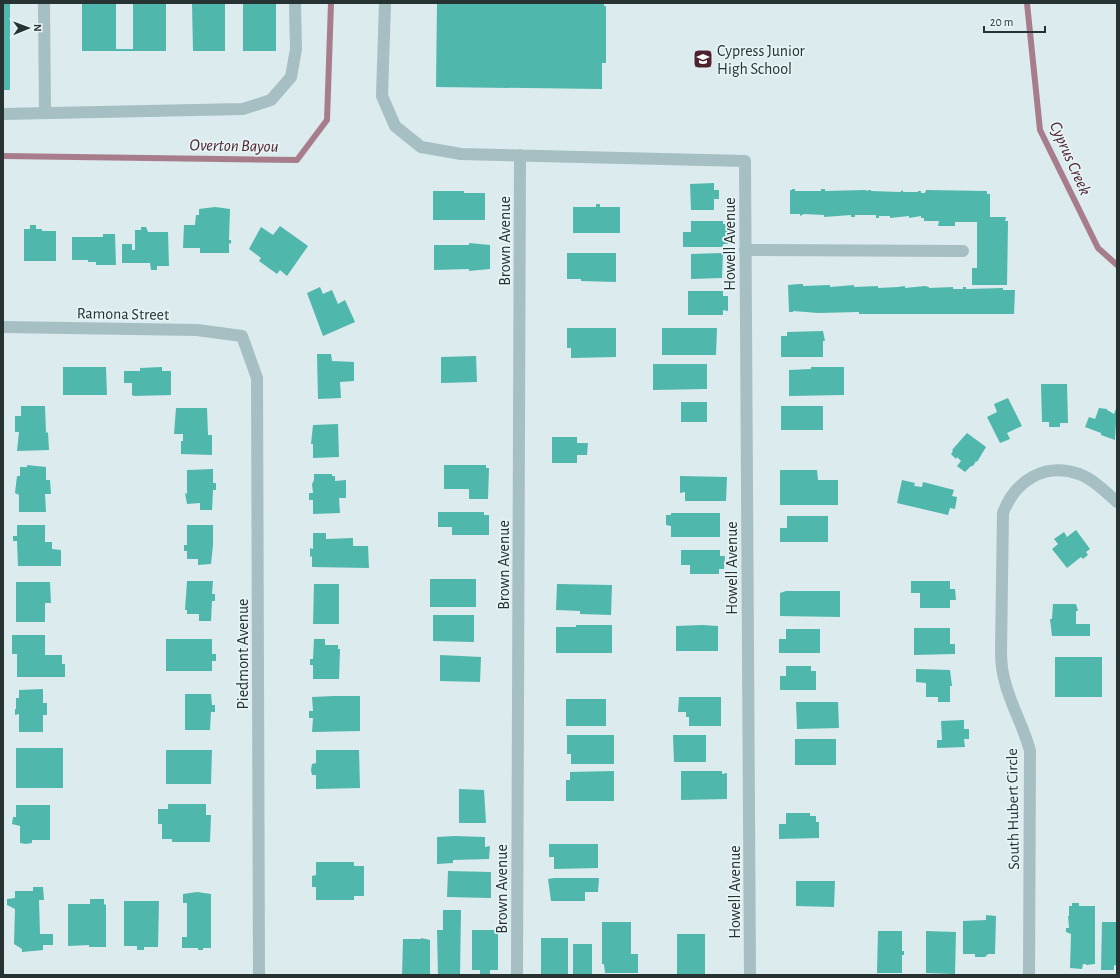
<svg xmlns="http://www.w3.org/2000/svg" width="1120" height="978" viewBox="0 0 1120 978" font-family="'Alegreya Sans',sans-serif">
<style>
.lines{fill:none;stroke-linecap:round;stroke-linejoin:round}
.stream{stroke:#a87d8b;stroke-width:6}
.building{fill:#4fb7ab}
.lane{stroke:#a5bfc2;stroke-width:12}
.street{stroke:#a5bfc2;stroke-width:12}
.labels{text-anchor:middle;stroke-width:3.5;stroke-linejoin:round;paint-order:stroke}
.poi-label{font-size:16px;fill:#273232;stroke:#e6f4f6;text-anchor:start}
.street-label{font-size:16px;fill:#273232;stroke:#e6f4f6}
.water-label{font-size:17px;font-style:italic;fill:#4f222f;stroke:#e6f4f6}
</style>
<rect width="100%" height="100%" fill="#dbebee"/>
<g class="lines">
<!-- stream -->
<path class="stream" d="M1027,3L1040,130L1098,248L1117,265
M3,156L297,160L327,120L331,3"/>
</g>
<!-- building -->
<path class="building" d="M3,3H10V90H3Z
M82,3H116V49H133V3H166V51H82Z
M192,3H225V51H193Z
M243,3H276V51H243Z
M437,3H604V6H606V63H602V89L436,87Z
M714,183V190H719V199H714V210H691L690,184Z
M792,189H795V191H821V189H825V191L865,190L868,191V190H871V191L900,192L903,190V192H918V191H921V193H925L926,190L987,191V194H990V217H1006L1005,221H1008L1007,285H972V268H977V222H955V226H938L939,221H924V218H921V216L909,218V216L890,218V216H879V218H876V215H855V217H851V215L824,217V215L804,214L800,216V214H790V190H792Z
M433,191H464V193H485V220H433Z
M596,204H600V207H620V233H573V207H596Z
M215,207L230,209L229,240H231V244L229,243V253H200V248H183L184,225H195L196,215H199V209Z
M691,221H723V224H728V244H723V247H683V232H691Z
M30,225H36V229H42V231H56V261H24V229H30Z
M280,226L308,246L287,276L280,270L277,274L259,261L261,258L249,249L261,227L273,235Z
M141,227H146L148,232H168L169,266H157V270H151L150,263H122V244H132V250H135V230H141Z
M103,234H115L116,265H96V262H88V260H72V237H103Z
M469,243L490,245V269L469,271V269L434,270V245H469Z
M567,253H616V282L581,281V279H567Z
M723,253L722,278L691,279V254Z
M799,284H803V286L830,285V287L854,285V287L878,286V288L898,287L905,286V288L925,286L929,287V288L953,287V289H963V287H966V289L1003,288V290H1015L1014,314H859V312L818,313L793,311V312H789L788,285Z
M320,287L323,294L332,290L338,304L345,300L355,322L323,336L307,293Z
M688,291H723V296H728V311L723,310V315H688Z
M567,328H616V357L571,358V348H567Z
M662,328H717L716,355H662Z
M823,331L825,341H823V357H781V336H787V332Z
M317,354H331L332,361L354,362V381L340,382L341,398L318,399Z
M476,356L477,382L441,383V357Z
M653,364H707V389L653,390Z
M63,367H106L107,395H63Z
M162,367V371H171V395L134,396L132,395V383H124V371H140V368Z
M811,367H844V395L789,396V370L811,369Z
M1041,384H1067L1068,423H1060V427H1049V422H1042Z
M1008,398L1022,426L1007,433L1010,439L1000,443L987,417L997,412L994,404Z
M681,402H707V422H681Z
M21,406H45L46,433L48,432L49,450L17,451L19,432H15V416H21Z
M781,406H823V430H781Z
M1117,406L1115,440L1101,435V433L1085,427L1089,417L1095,419L1099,408L1107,409V410L1114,414Z
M176,408H207L208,435H212V455L181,454V441H183V434H174Z
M338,424L339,457L313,458V444H311L313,425Z
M967,433L986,447L977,462L976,461L973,466H971L965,472L957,466L961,461L957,457L956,459L951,454L953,451L952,450Z
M552,437H577V443H588L587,455H577V463H552Z
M27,465L46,467V480H50L51,494H45L46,512H19V495L15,493L17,476H20V467H27Z
M444,465H486V468H489L488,499H469V489H444Z
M213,469V483H216V490H213L212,510H200V503L187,504L185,493L187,494V470Z
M780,470H817L818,480H838V505H780Z
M314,474H332V476H335V481L346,480V498H339L340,513L313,514V500H309V493H313L312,484L314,480Z
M680,476L727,477L726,501H685V492L680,493Z
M902,480L915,483L914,486L922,487L923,482L954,490L952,496L957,497L955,509L950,508L948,515L897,503Z
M438,512H484V515H489V535H452V527H438Z
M671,513H720V537H671V526L666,525V515H671Z
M787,516H828V542H780V528H787Z
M17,525H45V542H52V549L61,550V566H18L17,541H13V536H17Z
M187,525H213V545L211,564L198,565V559H187V551H184V545H187Z
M1076,530L1090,549L1086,552L1088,555L1083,559L1081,557L1067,568L1052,549L1058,544L1054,539L1064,532L1067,537Z
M313,533H326V539L353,538V546H368L369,568L312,567V556L310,557V548L313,549Z
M681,550H720V556H725L724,569H719V574H690V565H681Z
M430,579H476V607H430Z
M187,581H213L212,594H215V601H212L211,621H199V614H187V610H185Z
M911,581H950V589H955L956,600H950V608H920V593H911Z
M16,582H50L51,603H45V622H16Z
M314,584H339V624H313Z
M557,584L612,585L611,615L580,614V611L556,610Z
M786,591H840V617L780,616V593Z
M1053,604H1076L1078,611H1076V624H1090V636H1052L1050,619H1052Z
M433,615H474V642L433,641Z
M576,625H612V653H556V627H576Z
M702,625L718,626V651H676V626Z
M914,628H950V644H955V654L914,655Z
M786,629H820V653H779V639H786Z
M12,635H45V655H62V664H65V677H17V654H12Z
M166,639H212V654H216V661H212V671H166Z
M314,639H325V645H338V649H340L339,679H313V665H310V659H313Z
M440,655L481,657L480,682L440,681Z
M1055,657H1102V697H1055Z
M786,666H811V671H816V690H780V676H786Z
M916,669L950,670L952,686H950V702H938V697H926V683L916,682Z
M43,689V703H47V715H43V732H19V714L15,715V709H16V698H19V690Z
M185,694H211L212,705H215V712H211L210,730H185Z
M334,696H360V731L312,732L313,718H309V711H313L312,697Z
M679,697H721V726H689V717H686V712H678Z
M566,699H606V726H566Z
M796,702H838L839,728L797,729Z
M964,720V729H969V739H964L965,747L937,748V740H942L941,721Z
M567,735H614V764H571V754H567Z
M673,735H706V762H674Z
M795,739H836V765H795Z
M16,748H63V788H16Z
M166,750H212L211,784H166Z
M316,750H359L360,788L316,789V775H312L311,770L312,764L316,763Z
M614,771V801H566V780H570V772Z
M681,771H722V774L727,773V799L681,800Z
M459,789L484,790L486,823H459Z
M168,804H206V815H211L210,842H172V839H162V824H158V809H168Z
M16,805H50V840H32V843L26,844L20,843V826L12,824L13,817H16Z
M786,813H810V816H816V822H819V838L779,839V824H786Z
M454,836L485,837V847L490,846L489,859L453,860V863L437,864V837Z
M549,844H598V868L554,869V857H549Z
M316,862H354V866H364V896H354V900H316V887H312V876L316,875Z
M448,871L491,872V898L447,897Z
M554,878H599L598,892H585V901H551L548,879Z
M796,881H835L834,907L796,906Z
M33,887H43L44,900H39L40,934H53V945H43V950L22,952V949L14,944L15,909L7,905V899L15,898V891H33Z
M197,892L211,894V948H203V950H198V948H182V937H187V903H183V894Z
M90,899H104V904L106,905V947H89V945L68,946V904H90Z
M124,901H159L158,947H144V950H137V946H124Z
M1072,903H1079V906H1095V964L1086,965V964H1083L1082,969L1070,968L1071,934L1066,932V928H1069L1068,916H1069V906H1072Z
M443,910H461L460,975H438L437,930H443Z
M986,915L996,916L995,954H988L985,957H975V954H963V921L986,920Z
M602,922H631V954H638V973H605L604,964H602Z
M1102,922H1117V966L1114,965V970H1101Z
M472,930H498V970H490V974H480V970H472Z
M878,931H902V951H904V955H902V973H877Z
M926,931L956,932L955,974L926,973Z
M677,934H705V975H677Z
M421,938L430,940V975H402L403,939H421Z
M541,938H568V975H541Z
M573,944H592V975H573Z"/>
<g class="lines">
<!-- lane -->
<path class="lane" d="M745,250L963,251"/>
<!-- street -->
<path class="street" d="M44,3L45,113
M385,3L382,96L395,126L421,147L461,154L745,161L750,975
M3,114L243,109L271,100L291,77L296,49L295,3
M3,327L197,330L242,336L257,378L259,975
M517,975L520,155
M1029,975L1030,751C1024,727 1011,706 1005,682C1002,672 1001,661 1001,651L1003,513C1015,481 1044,462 1079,474C1093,479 1106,492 1117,502"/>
</g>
<!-- icons -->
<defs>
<g id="school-square" transform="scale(1)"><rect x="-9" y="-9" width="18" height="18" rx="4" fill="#4f222f" stroke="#e6f4f6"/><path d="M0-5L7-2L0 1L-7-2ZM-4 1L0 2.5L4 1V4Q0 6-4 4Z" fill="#fff"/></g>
</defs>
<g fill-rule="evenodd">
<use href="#school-square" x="703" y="59"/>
</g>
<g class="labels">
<!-- poi labels -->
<g class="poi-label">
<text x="717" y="56">Cypress Junior<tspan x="717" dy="18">High School</tspan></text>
</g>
<!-- street labels -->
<g class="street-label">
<text transform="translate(504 241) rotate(-90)" y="6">Brown Avenue</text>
<text transform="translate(729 244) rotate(-90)" y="6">Howell Avenue</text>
<text transform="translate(123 313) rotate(1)" y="6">Ramona Street</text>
<text transform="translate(503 565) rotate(-90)" y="6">Brown Avenue</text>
<text transform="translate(731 568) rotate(-90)" y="6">Howell Avenue</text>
<text transform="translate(242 654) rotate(-90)" y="6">Piedmont Avenue</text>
<text transform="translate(1012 809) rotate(-91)" y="6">South Hubert Circle</text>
<text transform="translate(501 889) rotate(-90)" y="6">Brown Avenue</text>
<text transform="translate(734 892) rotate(-90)" y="6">Howell Avenue</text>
</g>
<!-- water labels -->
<g class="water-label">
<text transform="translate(234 145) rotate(1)" y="6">Overton Bayou</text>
<text transform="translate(1071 158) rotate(66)" y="6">Cyprus Creek</text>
</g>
</g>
<!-- border -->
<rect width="1120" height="978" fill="none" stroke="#273232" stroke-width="8"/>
<!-- north arrow -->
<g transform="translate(28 28) rotate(89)" stroke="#e6f4f6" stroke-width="3" paint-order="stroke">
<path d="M0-3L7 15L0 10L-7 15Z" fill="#273232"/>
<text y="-6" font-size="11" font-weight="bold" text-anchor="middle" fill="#273232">N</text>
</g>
<!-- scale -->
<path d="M984 26v6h61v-6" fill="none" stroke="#273232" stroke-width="2"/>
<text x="990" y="26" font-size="12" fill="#273232" stroke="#e6f4f6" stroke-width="3" paint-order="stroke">20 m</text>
</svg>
